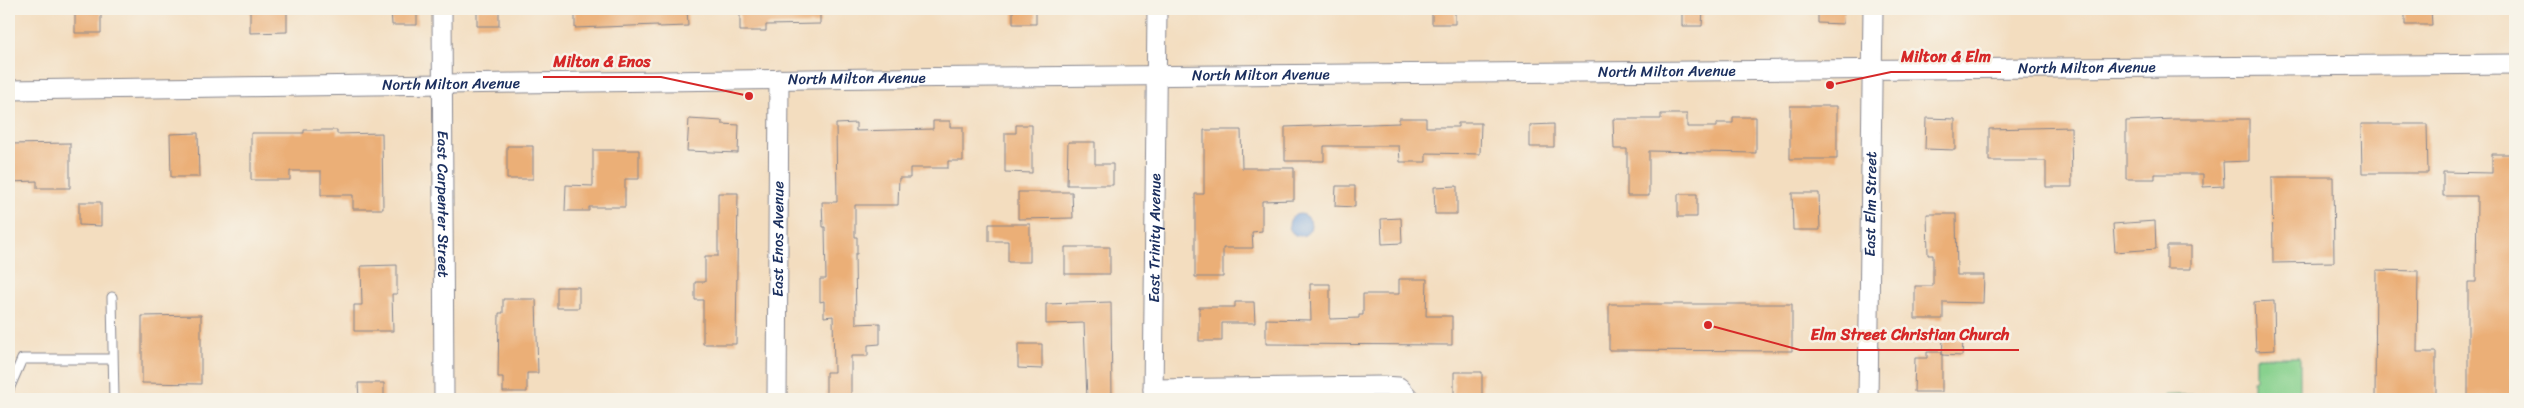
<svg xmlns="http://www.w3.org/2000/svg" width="2524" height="408" viewBox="0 0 2524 408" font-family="Sriracha,sans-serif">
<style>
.green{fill:#88d18e;stroke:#528076}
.water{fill:#72a0db;stroke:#46689c}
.building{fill:#ebaf77}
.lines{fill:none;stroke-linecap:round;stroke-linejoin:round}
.service-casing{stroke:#87868e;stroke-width:11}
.minor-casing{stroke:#87868e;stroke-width:21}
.service{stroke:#fff;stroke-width:9}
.minor{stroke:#fff;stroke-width:19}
.labels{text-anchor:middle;stroke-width:5;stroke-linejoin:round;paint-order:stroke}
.street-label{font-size:15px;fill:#1b2f5e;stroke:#f7f3e8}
.leader{fill:none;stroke:#d62828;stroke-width:2}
.callout-dot{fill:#d62828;stroke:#f7f3e8;stroke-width:2}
.callout-label{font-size:16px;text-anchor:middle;font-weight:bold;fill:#d62828;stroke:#f7f3e8;stroke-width:5;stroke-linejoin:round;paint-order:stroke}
</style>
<rect width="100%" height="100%" fill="#f7f3e8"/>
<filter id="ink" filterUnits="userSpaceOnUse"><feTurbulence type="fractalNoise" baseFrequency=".02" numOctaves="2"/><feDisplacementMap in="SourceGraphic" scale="10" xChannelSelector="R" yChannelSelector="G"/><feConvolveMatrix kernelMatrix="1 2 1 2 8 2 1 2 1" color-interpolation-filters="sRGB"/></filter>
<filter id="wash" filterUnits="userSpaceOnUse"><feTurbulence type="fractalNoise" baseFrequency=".0096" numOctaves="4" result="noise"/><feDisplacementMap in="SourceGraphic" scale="20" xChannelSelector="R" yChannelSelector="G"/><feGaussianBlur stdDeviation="1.12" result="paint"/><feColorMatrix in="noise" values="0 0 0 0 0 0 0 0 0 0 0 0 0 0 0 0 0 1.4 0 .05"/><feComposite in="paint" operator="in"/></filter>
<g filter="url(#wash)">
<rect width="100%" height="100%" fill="#f3ddbf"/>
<!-- green -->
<path class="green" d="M2256,357H2300V399H2253V381L2256,380Z
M2248,394V399H2165V395Z"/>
<!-- water -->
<path class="water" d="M1289 225a11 11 0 1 1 22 0a11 11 0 1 1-22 0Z"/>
<g id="blocks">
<!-- building -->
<path class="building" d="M75,9H101V33H75Z
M250,9H287V32L250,33Z
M391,9H417V25H392Z
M477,9H499V26H477Z
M575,9H687L688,26L658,27V25L575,28Z
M740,9H820V24L766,25V31H740Z
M1013,9H1036V24H1013Z
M1432,9H1455V24H1432Z
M1682,9H1703L1702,26H1682Z
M1818,9H1844L1843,24L1818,23Z
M2405,9H2431L2432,25H2405Z
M1790,106H1837V159H1790Z
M1661,114H1687V127H1717V123H1733V117H1756V153L1649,151V196H1627V149H1614L1613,119H1661Z
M1399,118H1426V127H1458V123H1481L1480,154L1426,153V162H1400L1399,146H1324V161H1285V127L1399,123Z
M1926,118L1955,119V150L1925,149Z
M689,119L722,121V124L739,125L738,153L687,151Z
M2174,119H2249V161L2223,162L2224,186L2203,187V174H2155V179H2126V121Z
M933,121H950V127H963V161H948V168H910V178H899L898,205H855V237H857V254H855L856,324L880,323V344L868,345V356H851V399H826V372H834L833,316L824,317V301L820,302V279H826L825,227H823L822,202H837L836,124L856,123V131L933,129Z
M1554,124V147H1530V125Z
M2361,124H2427L2428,173H2362Z
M1016,125H1032V173L1005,172V133H1016Z
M2071,127L2072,187H2046V161H1989V129Z
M304,130H337V134L382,133L383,209H353V195H321V171H290V180H251V133H304Z
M1204,130H1241L1242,168H1294V200L1262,201V231L1252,232L1253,248H1223V277H1195V194H1204Z
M198,133L199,177H171L170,134Z
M1068,142H1095V164H1113V185H1067Z
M70,143V188H37V181L9,182V144Z
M507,146H533V179H507Z
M593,150H639V179H625V207H589V211H565L566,185L593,186Z
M2492,154H2515V399H2468V282H2476L2477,196H2443V172L2492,173Z
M2272,177H2333L2334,262L2273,263Z
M1336,186H1355V207L1335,206Z
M1457,186V214H1435L1434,187Z
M1018,192H1072L1073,218L1018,219Z
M718,193H738L736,344H703V300H695V282H705V256H718Z
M1792,193H1819L1820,230H1793Z
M1678,194H1697V217H1678Z
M79,202H101V226L79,225Z
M1927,214H1956L1957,275H1984L1983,303L1943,302V319H1915V286H1933V255H1928Z
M1401,218L1402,243L1382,244L1381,219Z
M2155,221L2156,249L2115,252L2113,224Z
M989,224H1030V262H1008V241H989Z
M2167,246H2191V269H2167Z
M1065,247H1110V274H1065Z
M397,265V294H392L393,331H354V305H362L361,266Z
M2376,270L2418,271L2417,352H2436V399H2375Z
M1399,279H1427L1426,316H1452V345L1266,344V319L1311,320L1310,284H1330V319L1359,318V315H1363V294H1399Z
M557,287H579V308H557Z
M503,299H536L538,373H527V392H503V377H498L499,313H503Z
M2274,301L2275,350L2256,351L2254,302Z
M1111,302L1112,399H1087L1084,323L1046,324V304Z
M1235,302H1254L1255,323H1222V341H1199V307H1235Z
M1609,304H1792V351L1609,350Z
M201,315V384L142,383V316Z
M1943,339L1963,340L1962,356L1942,355Z
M1018,344H1042V369L1018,368Z
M1927,352H1942V392H1914L1915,358H1927Z
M1454,372H1482V399H1454Z
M358,383H384V399H359Z"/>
</g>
</g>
<g filter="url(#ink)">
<use href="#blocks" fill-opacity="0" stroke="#87868e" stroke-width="1"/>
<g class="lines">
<!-- service casing -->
<g class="service-casing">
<path id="service" d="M112,297L114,399
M9,389L22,359H113"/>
</g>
<!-- minor casing -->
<g class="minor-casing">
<g id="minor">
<path id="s1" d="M442,9L444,399"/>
<path id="s2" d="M9,90L879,78L2515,64"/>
<path d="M1153,389L1383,386L1399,387L1410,399"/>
<path id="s3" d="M777,399L779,79"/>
<path id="s4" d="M1153,399L1157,9"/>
<path id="s5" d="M1868,399L1873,9"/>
</g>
</g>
<!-- service -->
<use href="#service" class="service"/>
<!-- minor -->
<use href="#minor" class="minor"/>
</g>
</g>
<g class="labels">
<!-- street labels -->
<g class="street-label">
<text dy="5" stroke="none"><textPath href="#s2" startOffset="2078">North Milton Avenue</textPath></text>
<text dy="5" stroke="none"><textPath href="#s2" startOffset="1658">North Milton Avenue</textPath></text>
<text dy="5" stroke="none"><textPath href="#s2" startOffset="1252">North Milton Avenue</textPath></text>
<text dy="5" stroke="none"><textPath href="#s2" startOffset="848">North Milton Avenue</textPath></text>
<text dy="5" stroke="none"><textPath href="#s2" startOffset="442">North Milton Avenue</textPath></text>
<text dy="5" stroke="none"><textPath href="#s1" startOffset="195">East Carpenter Street</textPath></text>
<text dy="5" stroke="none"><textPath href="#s5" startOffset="195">East Elm Street</textPath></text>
<text dy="5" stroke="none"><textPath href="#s4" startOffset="161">East Trinity Avenue</textPath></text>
<text dy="5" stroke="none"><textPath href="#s3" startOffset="160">East Enos Avenue</textPath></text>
</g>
</g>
<!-- callouts -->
<path class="leader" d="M1830 85L1891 72H2001M749 96L661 77H543M1708 325L1800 350H2019"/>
<g class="callout-dot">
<circle cx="1830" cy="85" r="5"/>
<circle cx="749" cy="96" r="5"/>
<circle cx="1708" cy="325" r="5"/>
</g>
<g class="callout-label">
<text x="1946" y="62">Milton &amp; Elm</text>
<text x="602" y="67">Milton &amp; Enos</text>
<text x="1910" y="340">Elm Street Christian Church</text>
</g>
<!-- margin -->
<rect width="2524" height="408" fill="none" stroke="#f7f3e8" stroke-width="30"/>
</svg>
